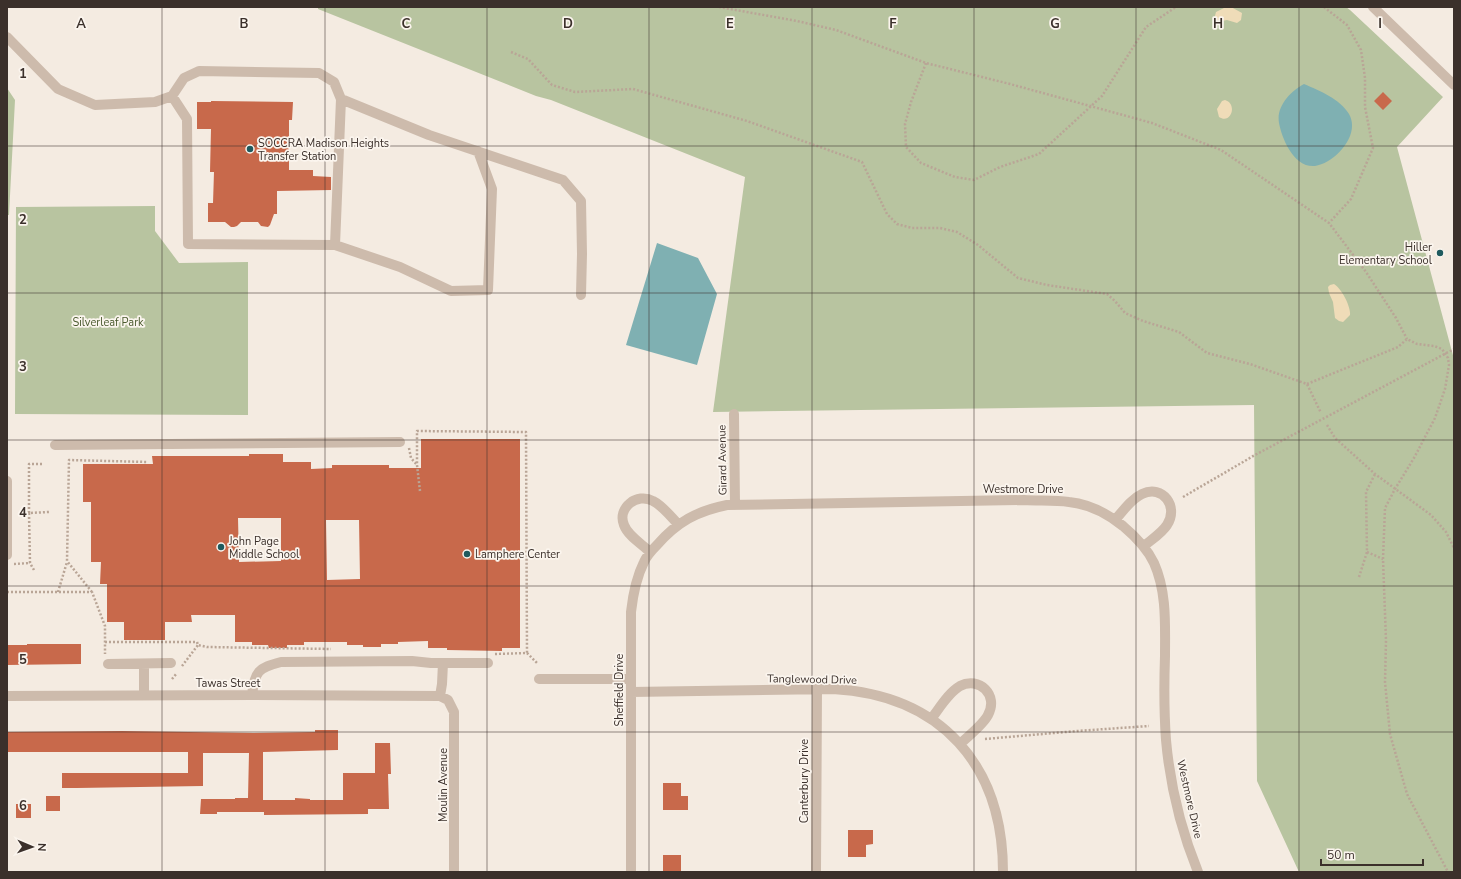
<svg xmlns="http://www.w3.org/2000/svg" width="1461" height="879" viewBox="0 0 1461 879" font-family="'Nunito Sans',sans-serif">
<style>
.green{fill:#b8c4a0}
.sand{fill:#efdcb8}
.water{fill:#7fb0b2}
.building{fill:#c8694b;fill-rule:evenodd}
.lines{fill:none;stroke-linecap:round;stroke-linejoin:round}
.path{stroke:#b9a596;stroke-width:2.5;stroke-dasharray:2 2;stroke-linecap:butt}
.minor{stroke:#cdbbac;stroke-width:10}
.grid{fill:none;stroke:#3b302b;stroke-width:1;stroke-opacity:0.55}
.poi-dot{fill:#1f5a5e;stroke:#fbf5ee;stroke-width:1.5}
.labels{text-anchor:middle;stroke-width:3.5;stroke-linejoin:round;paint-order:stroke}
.poi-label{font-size:11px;fill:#3b302b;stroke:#fbf5ee;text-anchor:start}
.park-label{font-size:11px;fill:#4a5a2e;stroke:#fbf5ee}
.street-label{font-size:11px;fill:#3b302b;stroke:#fbf5ee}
.grid-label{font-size:13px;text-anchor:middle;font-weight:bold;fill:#3b302b;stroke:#fbf5ee;stroke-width:3.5;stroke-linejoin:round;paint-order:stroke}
</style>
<rect width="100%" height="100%" fill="#f4ebe1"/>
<!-- green -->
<path class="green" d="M318,7H1346L1350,10L1443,97L1397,147L1454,359V872H1299L1257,781L1254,405L713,412L745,177L551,100L536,96L318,9Z
M7,88L15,100L9,215H7Z
M155,206V231L179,263L248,262V415L15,414L16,207Z"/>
<!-- sand -->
<path class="sand" d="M1226,7H1231L1242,13L1241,20L1237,23L1227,20L1222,21L1216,20L1215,16L1216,12Z
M1225,100C1238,104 1231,125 1219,117L1217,109L1222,101Z
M1334,284C1342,289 1351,307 1350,315L1343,322L1339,321L1335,318L1333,302L1329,293L1328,287L1330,285Z"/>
<!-- water -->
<path class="water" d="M1304,84C1320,91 1340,99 1349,114C1361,135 1335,163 1315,166C1294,168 1282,139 1279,123C1276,106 1291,91 1304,84Z
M657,243L698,258L717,294L697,365L626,345Z"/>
<!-- building -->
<path class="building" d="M1383,92L1392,101L1383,110L1374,101Z
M211,101L293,102L292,120H289V170H313V176L331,177V190L277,191V214H274L270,225L268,227L261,226L258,222H241L237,226L234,227H231L225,222H208V203H213L214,172H210L211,129H197V102H211Z
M421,439H520V648H502V651L447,650V648H428V641L398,642V644H381V647H363V645H347V642H304V645H287V648H269L268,645H252V642H235V615H191L192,622H165V640H124V622H107V584H100L101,562H91V502H83V464H153L152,456H249V454H283V462H311V469L332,468V465H389V468H421ZM238,518H281V561L239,562ZM326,520H359L360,579L327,580Z
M27,644H81V664L7,665V645H27Z
M315,730H338V750L263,752V800H295V798L310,799V800H343V773H375V743H390L391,774H388L389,809H368V814L264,815V812H217V814H200L201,799H235V798H248L249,753H203V786L77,788H62V773H188V752H7V732L122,731L254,733L315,732Z
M663,783H681V796H688V810H663Z
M46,796H60V811H46Z
M16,804H31V818H16Z
M848,830H873V844L866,845V857H848Z
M663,855H681V872H663Z"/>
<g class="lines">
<!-- path -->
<path class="path" d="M719,7L797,21L836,30L926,63L1010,84L1152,123L1221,150L1329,223L1366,272L1396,318L1407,339
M1324,7L1347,25L1361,50L1365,78V107L1373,148L1351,199L1329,223
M511,52L528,59L552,85L575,92L633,89L747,121L862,162L887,214L897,224L912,228H940L957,232L978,245L1018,278L1047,285L1107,294L1115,301L1125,313L1143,321L1179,332L1207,353L1250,364L1307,384L1321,413
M926,63L911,102L905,124L906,147L921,163L955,177L974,180L1000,167L1039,154L1102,96L1146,27L1176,7
M1307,384L1398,347L1407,339L1417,344L1434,346L1442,349L1448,358L1449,365L1445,389L1435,418L1414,458L1395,489L1385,508L1383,559L1386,640L1385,682L1390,734L1407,794L1448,872
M1327,425L1335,438L1375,474L1431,515L1446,532L1454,548
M409,448L411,458L417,465
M420,491L417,465V431L526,432L527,653
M1183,497L1255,455L1454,349
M29,513V464H43
M1367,552L1383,559
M14,564L30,563
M34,570L30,563L29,513L49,512
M1359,577L1367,552L1366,492L1375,474
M7,592H92L105,626V654
M58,592L67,562
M92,592L67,561L69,460L148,462
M105,642H197L198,645L207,647L331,649
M495,654L527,653L537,663
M182,666L198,645
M172,679L177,673
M985,739L1077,731L1149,726"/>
<!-- minor -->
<path class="minor" d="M1373,7L1454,85
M7,37L58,89L95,105L155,102L172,96L184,78L199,71L319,73L334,82L341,99L335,245L188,244L187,119L172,96
M341,99L429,135L563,180L581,201L582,254L581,295
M335,245L400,267L451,291L488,290L492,189L478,151
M734,414L735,505
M55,445L400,442
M7,481V555
M1115,520C1123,511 1131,499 1142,494C1163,484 1179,507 1167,525C1162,533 1151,540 1144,546
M650,552C642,544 628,536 624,525C617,508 637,492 653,501C663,506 671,517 678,524
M108,664L171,663
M144,664V695
M539,679H631
M631,692L833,689C941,695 1003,765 1003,872
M252,695C255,671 258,668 281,662L412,661L431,663H488
M7,696L252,695L440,696L448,700L454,712V872
M440,696L442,684L443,663
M931,719C939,709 948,693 960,686C979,676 999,695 988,715C983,725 968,736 960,744
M631,872V612C633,594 636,578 644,562C647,555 652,550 657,545C677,522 697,511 727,505L1024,500C1039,501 1054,500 1069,502C1089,504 1108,514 1123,526C1136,537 1147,548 1154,563C1167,592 1165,625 1165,656C1164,684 1164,712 1166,740C1170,785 1181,830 1198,872
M816,872L817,689"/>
</g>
<!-- grid -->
<path class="grid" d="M162,7V872M325,7V872M487,7V872M649,7V872M812,7V872M974,7V872M1136,7V872M1299,7V872M7,146H1454M7,293H1454M7,440H1454M7,586H1454M7,732H1454"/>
<!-- markers -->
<g class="poi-dot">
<circle cx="250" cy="149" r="4"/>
<circle cx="1440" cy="253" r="4"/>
<circle cx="221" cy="547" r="4"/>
<circle cx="467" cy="554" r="4"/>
</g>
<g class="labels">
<!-- poi labels -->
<g class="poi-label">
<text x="258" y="147">SOCCRA Madison Heights<tspan x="258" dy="13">Transfer Station</tspan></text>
<text x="1432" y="251" text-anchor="end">Hiller<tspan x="1432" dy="13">Elementary School</tspan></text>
<text x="229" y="545">John Page<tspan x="229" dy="13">Middle School</tspan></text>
<text x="475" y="558">Lamphere Center</text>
</g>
<!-- park labels -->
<g class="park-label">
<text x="108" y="326">Silverleaf Park</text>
</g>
<!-- street labels -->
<g class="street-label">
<text transform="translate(722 460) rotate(-91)" y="4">Girard Avenue</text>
<text x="1023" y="493">Westmore Drive</text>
<text transform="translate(812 679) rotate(1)" y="4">Tanglewood Drive</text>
<text x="228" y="687">Tawas Street</text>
<text transform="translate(619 690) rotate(-90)" y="4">Sheffield Drive</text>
<text transform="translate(804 781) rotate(-90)" y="4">Canterbury Drive</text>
<text transform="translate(443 785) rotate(-90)" y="4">Moulin Avenue</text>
<text transform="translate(1190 799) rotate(77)" y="4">Westmore Drive</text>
</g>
</g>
<g class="grid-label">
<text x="81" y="28">A</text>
<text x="244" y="28">B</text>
<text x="406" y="28">C</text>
<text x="568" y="28">D</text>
<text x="730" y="28">E</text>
<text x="893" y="28">F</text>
<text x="1055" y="28">G</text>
<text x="1218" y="28">H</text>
<text x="1380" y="28">I</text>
<text x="23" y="78">1</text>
<text x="23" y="224">2</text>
<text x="23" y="371">3</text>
<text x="23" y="517">4</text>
<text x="23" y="664">5</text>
<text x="23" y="810">6</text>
</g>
<!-- border -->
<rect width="1461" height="879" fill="none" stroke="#3b302b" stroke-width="16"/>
<!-- north arrow -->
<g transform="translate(32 847) rotate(92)" stroke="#fbf5ee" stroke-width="3" paint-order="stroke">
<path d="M0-3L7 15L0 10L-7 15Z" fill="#3b302b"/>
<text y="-6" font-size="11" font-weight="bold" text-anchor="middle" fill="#3b302b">N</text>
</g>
<!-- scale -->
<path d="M1321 859v6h102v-6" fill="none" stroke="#3b302b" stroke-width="2"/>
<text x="1327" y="859" font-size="12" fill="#3b302b" stroke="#fbf5ee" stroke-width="3" paint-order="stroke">50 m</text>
</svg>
